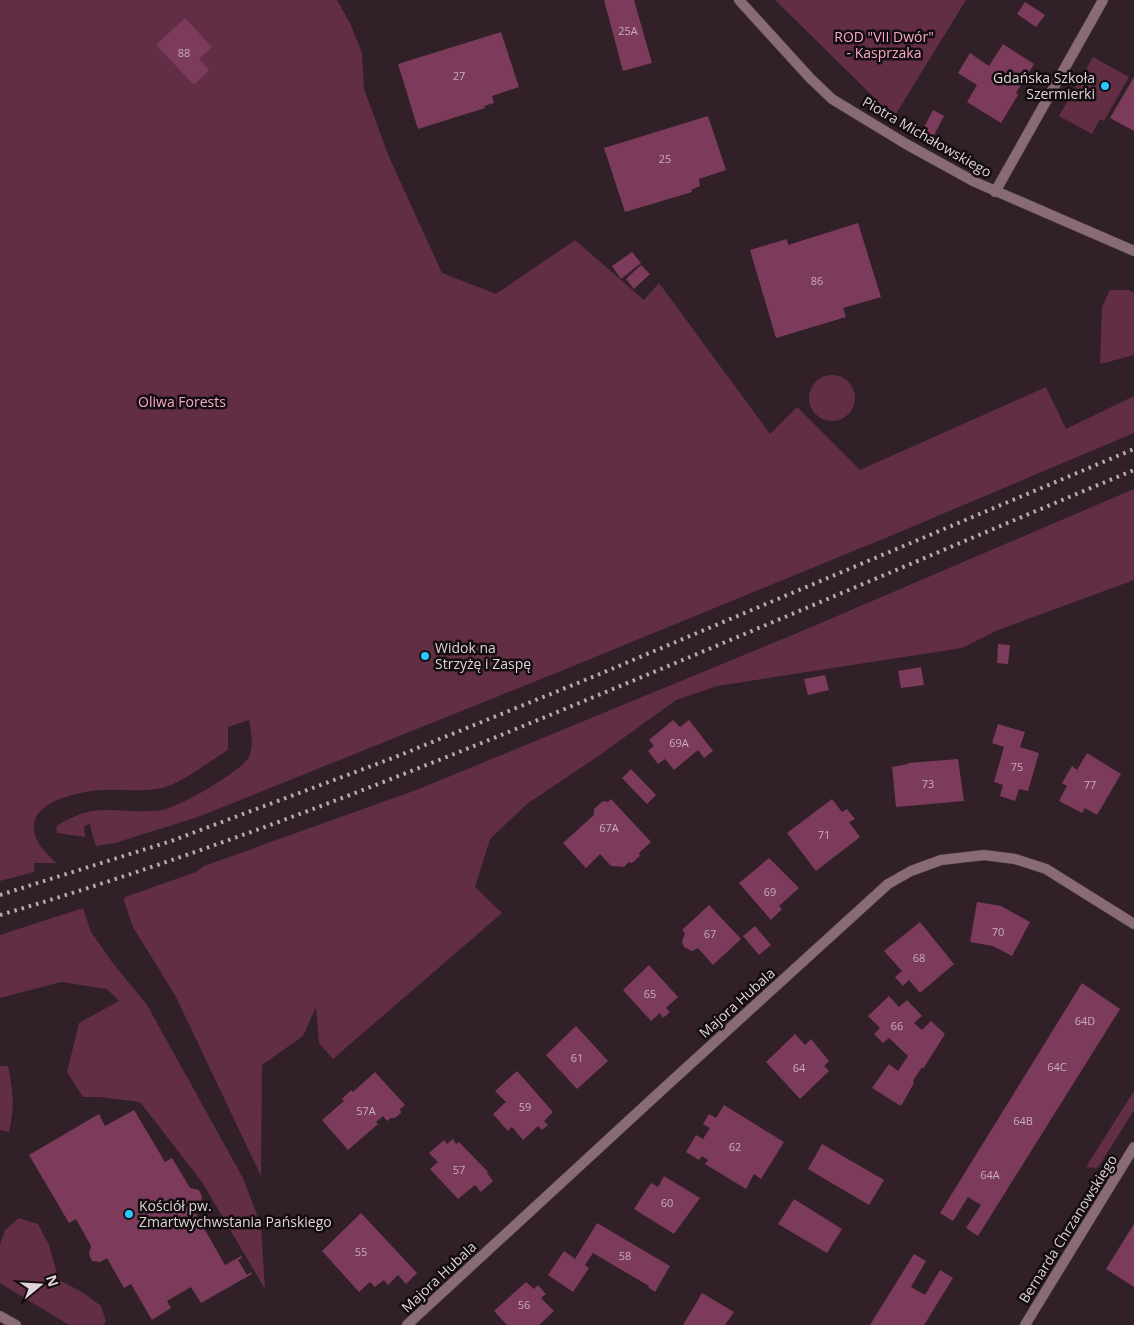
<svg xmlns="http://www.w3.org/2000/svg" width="1134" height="1325" viewBox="0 0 1134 1325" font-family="'Open Sans',sans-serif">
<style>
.green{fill:#612e46}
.building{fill:#7c3b5a}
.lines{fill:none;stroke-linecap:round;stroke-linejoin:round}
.minor-casing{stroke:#4d3d44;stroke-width:11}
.tertiary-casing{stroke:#4d3d44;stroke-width:11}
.minor{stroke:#896a77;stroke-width:10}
.tertiary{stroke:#896a77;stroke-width:10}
.rail{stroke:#b7abb0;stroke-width:4;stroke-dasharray:2.5 5;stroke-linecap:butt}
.poi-dot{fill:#28c8ff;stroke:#140d10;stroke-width:2}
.labels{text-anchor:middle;stroke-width:5;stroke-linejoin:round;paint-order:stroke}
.number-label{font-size:11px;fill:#c6aeb8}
.park-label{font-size:14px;fill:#f8a9cb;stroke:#140d10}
.poi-label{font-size:14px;fill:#dfd4d8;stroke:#140d10;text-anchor:start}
.street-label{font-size:14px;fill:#dfd4d8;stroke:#140d10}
</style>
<rect width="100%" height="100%" fill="#312028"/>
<!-- green -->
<path class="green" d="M0,0H337L350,23L362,53L364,89L389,157L442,273L496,294L575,240L644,300L659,283L770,434L797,407L860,470L1046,387L1066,429L1134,396V433L895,534L561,671L198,817L115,843L96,846L91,830L90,823L84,827L85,837L57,833L56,828L58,825C68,819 82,812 93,811C116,808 139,814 162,810C178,808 242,771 249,757C254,746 251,732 249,720L228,727V750C210,761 182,783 162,788C144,792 123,789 104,790C89,790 74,794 60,799C50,803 41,808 36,817C28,837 44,851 56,863H34V872L0,881Z
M775,0H966L894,117Z
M1093,57L1129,77L1104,121L1100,119L1092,134L1059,116Z
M1110,290H1129L1134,293V355L1100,364L1102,307Z
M809 398a23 23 0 1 1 46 0a23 23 0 1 1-46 0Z
M1134,489V580L998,630L962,648L717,686L676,700L597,757L527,804L490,839L475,887L502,913L333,1059L319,1043L316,1007L303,1036L262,1065L261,1176L176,997L133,927L124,901L125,897L196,872L204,866L419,789L795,634Z
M83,908L91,932L112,962L147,1005L243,1178L261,1226L265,1289L202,1182L140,1102L100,1097H83L67,1072L79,1023L119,1001L107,989L61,982L0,998V935Z
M0,1066H8C13,1092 15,1106 9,1132L0,1130Z
M1134,1091V1110L1099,1166L1096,1168L1086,1167Z
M19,1218L38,1224L49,1245L59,1280L82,1292L101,1306L106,1321L103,1325H69L0,1283V1245L5,1230Z"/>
<!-- building -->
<path class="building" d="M604,0H634L652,63L623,71Z
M1025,2L1045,15L1036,27L1017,14Z
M185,18L212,47L199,59L209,70L194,85L156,45Z
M501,32L519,87L492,96L494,103L484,106L485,108L418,129L398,64Z
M1003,44L1034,64L1016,93L1018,95L1001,123L967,102L977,85L958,73L970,53L989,66Z
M1134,77V131L1110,118Z
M933,110L944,116L933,137L922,131Z
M708,116L726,170L699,179L700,186L691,190L692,192L625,212L604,148Z
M858,223L881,297L843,308L846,317L776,338L750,250L787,239L788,245Z
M632,252L641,263L621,279L612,266Z
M641,265L650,274L634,289L626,279Z
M998,644L1010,645L1008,664L997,663Z
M921,667L924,685L901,688L898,671Z
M825,675L829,690L808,695L804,679Z
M673,720L680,727L689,720L713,751L704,758L698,750L674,770L665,759L658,764L648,751L654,746L649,740Z
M998,724L1025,732L1020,747L1039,753L1028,791L1019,789L1015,801L1000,796L1003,785L994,782L1004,747L992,743Z
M1087,753L1121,774L1097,815L1085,808L1082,813L1059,801L1067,786L1062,783L1072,766L1077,770Z
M958,759L964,801L896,807L892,767L908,764V763Z
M631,769L656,795L647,804L622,778Z
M611,799L651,842L639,853L640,856L632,863L629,862L624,867L611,866L600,854L586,868L563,843L594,815V809L603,801L608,802Z
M832,799L842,812L847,809L855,819L849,822L860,837L816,871L787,833Z
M769,858L799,888L779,906L782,909L771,920L739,883Z
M977,902L1001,906L1030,922L1012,956L993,946L970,942Z
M709,905L741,939L713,965L698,948L692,951L684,947L682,942L685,933L682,930Z
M920,922L954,964L920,993L909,980L903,986L895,977L902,971L884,951Z
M755,926L771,945L759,955L743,936Z
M649,965L678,997L666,1008L670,1012L663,1018L660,1013L651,1021L623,990Z
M1082,983L1120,1009L978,1236L966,1228L981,1205L968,1197L953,1221L940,1213Z
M889,996L899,1007L907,1000L922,1016L914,1023L922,1030L931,1021L945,1034L923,1069L922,1067L913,1081L914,1083L901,1106L872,1088L889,1064L898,1071L908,1056L889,1038L883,1043L874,1034L880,1028L868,1016Z
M576,1026L608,1061L577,1089L546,1055Z
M795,1034L805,1045L811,1039L829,1061L824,1066L829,1071L800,1099L766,1062Z
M517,1071L553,1112L544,1121L548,1125L542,1130L538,1126L523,1140L512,1127L508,1131L493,1114L506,1102L495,1091Z
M375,1072L405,1105L400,1109L401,1113L395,1118H391L387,1121L383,1116L376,1122L378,1124L348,1150L322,1120L344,1101L342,1099L351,1090L353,1092Z
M724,1105L784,1142L761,1179L754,1174L746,1189L705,1164L708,1160L702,1156L699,1160L686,1152L696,1135L703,1139L710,1128L703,1124L709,1114L716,1118Z
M134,1110L165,1162L172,1158L190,1188L199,1190L202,1197L200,1205L193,1209L225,1265L241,1256L242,1258L238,1260L247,1275L251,1272L252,1274L201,1303L191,1287L167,1301L171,1308L152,1320L131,1284L124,1288L107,1258L100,1262L92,1261L89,1254L91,1246L76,1219L69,1223L29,1155L99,1114L105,1126Z
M453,1139L456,1144L459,1142L488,1172L487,1173L493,1181L481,1192L475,1185L458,1199L430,1169L438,1162L429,1153L444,1140L447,1144Z
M822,1144L884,1180L869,1205L808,1169Z
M664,1176L700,1198L674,1234L634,1209L651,1183L658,1187Z
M794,1199L842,1229L827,1253L778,1224Z
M361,1213L417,1273L406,1284L398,1275L388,1285L384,1280L375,1287L370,1282L359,1292L322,1251Z
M597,1223L670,1266L655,1292L648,1287L649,1286L593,1253L585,1265L589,1268L573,1292L548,1275L564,1251L575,1259Z
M1134,1224V1287L1106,1269Z
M914,1254L926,1261L911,1287L925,1295L940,1270L953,1278L924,1325H870Z
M526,1282L534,1289L538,1285L546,1294L541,1298L554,1311L539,1325H507L494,1311Z
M702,1293L734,1312L725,1325H683Z"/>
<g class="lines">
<!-- minor casing -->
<g class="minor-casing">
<path id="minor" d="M739,0L810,78L832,99L906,144L975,182L1134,251
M995,192L1103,0
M0,1316L16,1325
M407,1325L663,1089L888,884L911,871L941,860L984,855L1015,859L1046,869L1134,924"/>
</g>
<!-- tertiary casing -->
<g class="tertiary-casing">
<path id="tertiary" d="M1025,1325L1134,1147"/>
</g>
<!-- minor -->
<use href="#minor" class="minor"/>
<!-- tertiary -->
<use href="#tertiary" class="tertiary"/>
<!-- rail -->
<path class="rail" d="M0,895L171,841L393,758L595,676L1134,449
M0,915C218,851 428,766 637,679C803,610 968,539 1134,470"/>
</g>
<!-- markers -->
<g class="poi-dot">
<circle cx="1105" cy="86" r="5"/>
<circle cx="425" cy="656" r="5"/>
<circle cx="129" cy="1214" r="5"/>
</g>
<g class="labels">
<!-- number labels -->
<g class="number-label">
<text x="628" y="35">25A</text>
<text x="184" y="57">88</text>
<text x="459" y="80">27</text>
<text x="665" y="163">25</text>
<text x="817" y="285">86</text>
<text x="679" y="747">69A</text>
<text x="1017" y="771">75</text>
<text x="928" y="788">73</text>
<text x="1090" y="789">77</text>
<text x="609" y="832">67A</text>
<text x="824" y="839">71</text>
<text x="770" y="896">69</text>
<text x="998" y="936">70</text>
<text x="710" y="938">67</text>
<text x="919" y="962">68</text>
<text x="650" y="998">65</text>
<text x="1085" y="1025">64D</text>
<text x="897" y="1030">66</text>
<text x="577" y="1062">61</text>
<text x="1057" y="1071">64C</text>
<text x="799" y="1072">64</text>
<text x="525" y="1111">59</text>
<text x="366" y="1115">57A</text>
<text x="1023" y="1125">64B</text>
<text x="735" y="1151">62</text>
<text x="459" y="1174">57</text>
<text x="990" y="1179">64A</text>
<text x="667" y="1207">60</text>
<text x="361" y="1256">55</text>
<text x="625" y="1260">58</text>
<text x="524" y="1309">56</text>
</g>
<!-- park labels -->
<g class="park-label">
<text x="884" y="42">ROD "VII Dwór"<tspan x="884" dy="16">- Kasprzaka</tspan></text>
<text x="182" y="407">Oliwa Forests</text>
</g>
<!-- poi labels -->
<g class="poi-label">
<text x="1095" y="83" text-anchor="end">Gdańska Szkoła<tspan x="1095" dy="16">Szermierki</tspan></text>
<text x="435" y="653">Widok na<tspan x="435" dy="16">Strzyżę i Zaspę</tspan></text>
<text x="139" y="1211">Kościół pw.<tspan x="139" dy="16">Zmartwychwstania Pańskiego</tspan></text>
</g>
<!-- street labels -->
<g class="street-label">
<text transform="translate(927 137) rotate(30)" y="5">Piotra Michałowskiego</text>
<text transform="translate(737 1003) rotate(-42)" y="5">Majora Hubala</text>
<text transform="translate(1068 1229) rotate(-58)" y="5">Bernarda Chrzanowskiego</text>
<text transform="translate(439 1277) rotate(-43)" y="5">Majora Hubala</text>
</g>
</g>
<!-- north arrow -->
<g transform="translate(40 1285) rotate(72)" stroke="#140d10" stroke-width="4" paint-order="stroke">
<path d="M0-4L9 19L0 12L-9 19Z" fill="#dfd4d8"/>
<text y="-8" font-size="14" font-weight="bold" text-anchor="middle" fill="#dfd4d8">N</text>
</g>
</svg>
